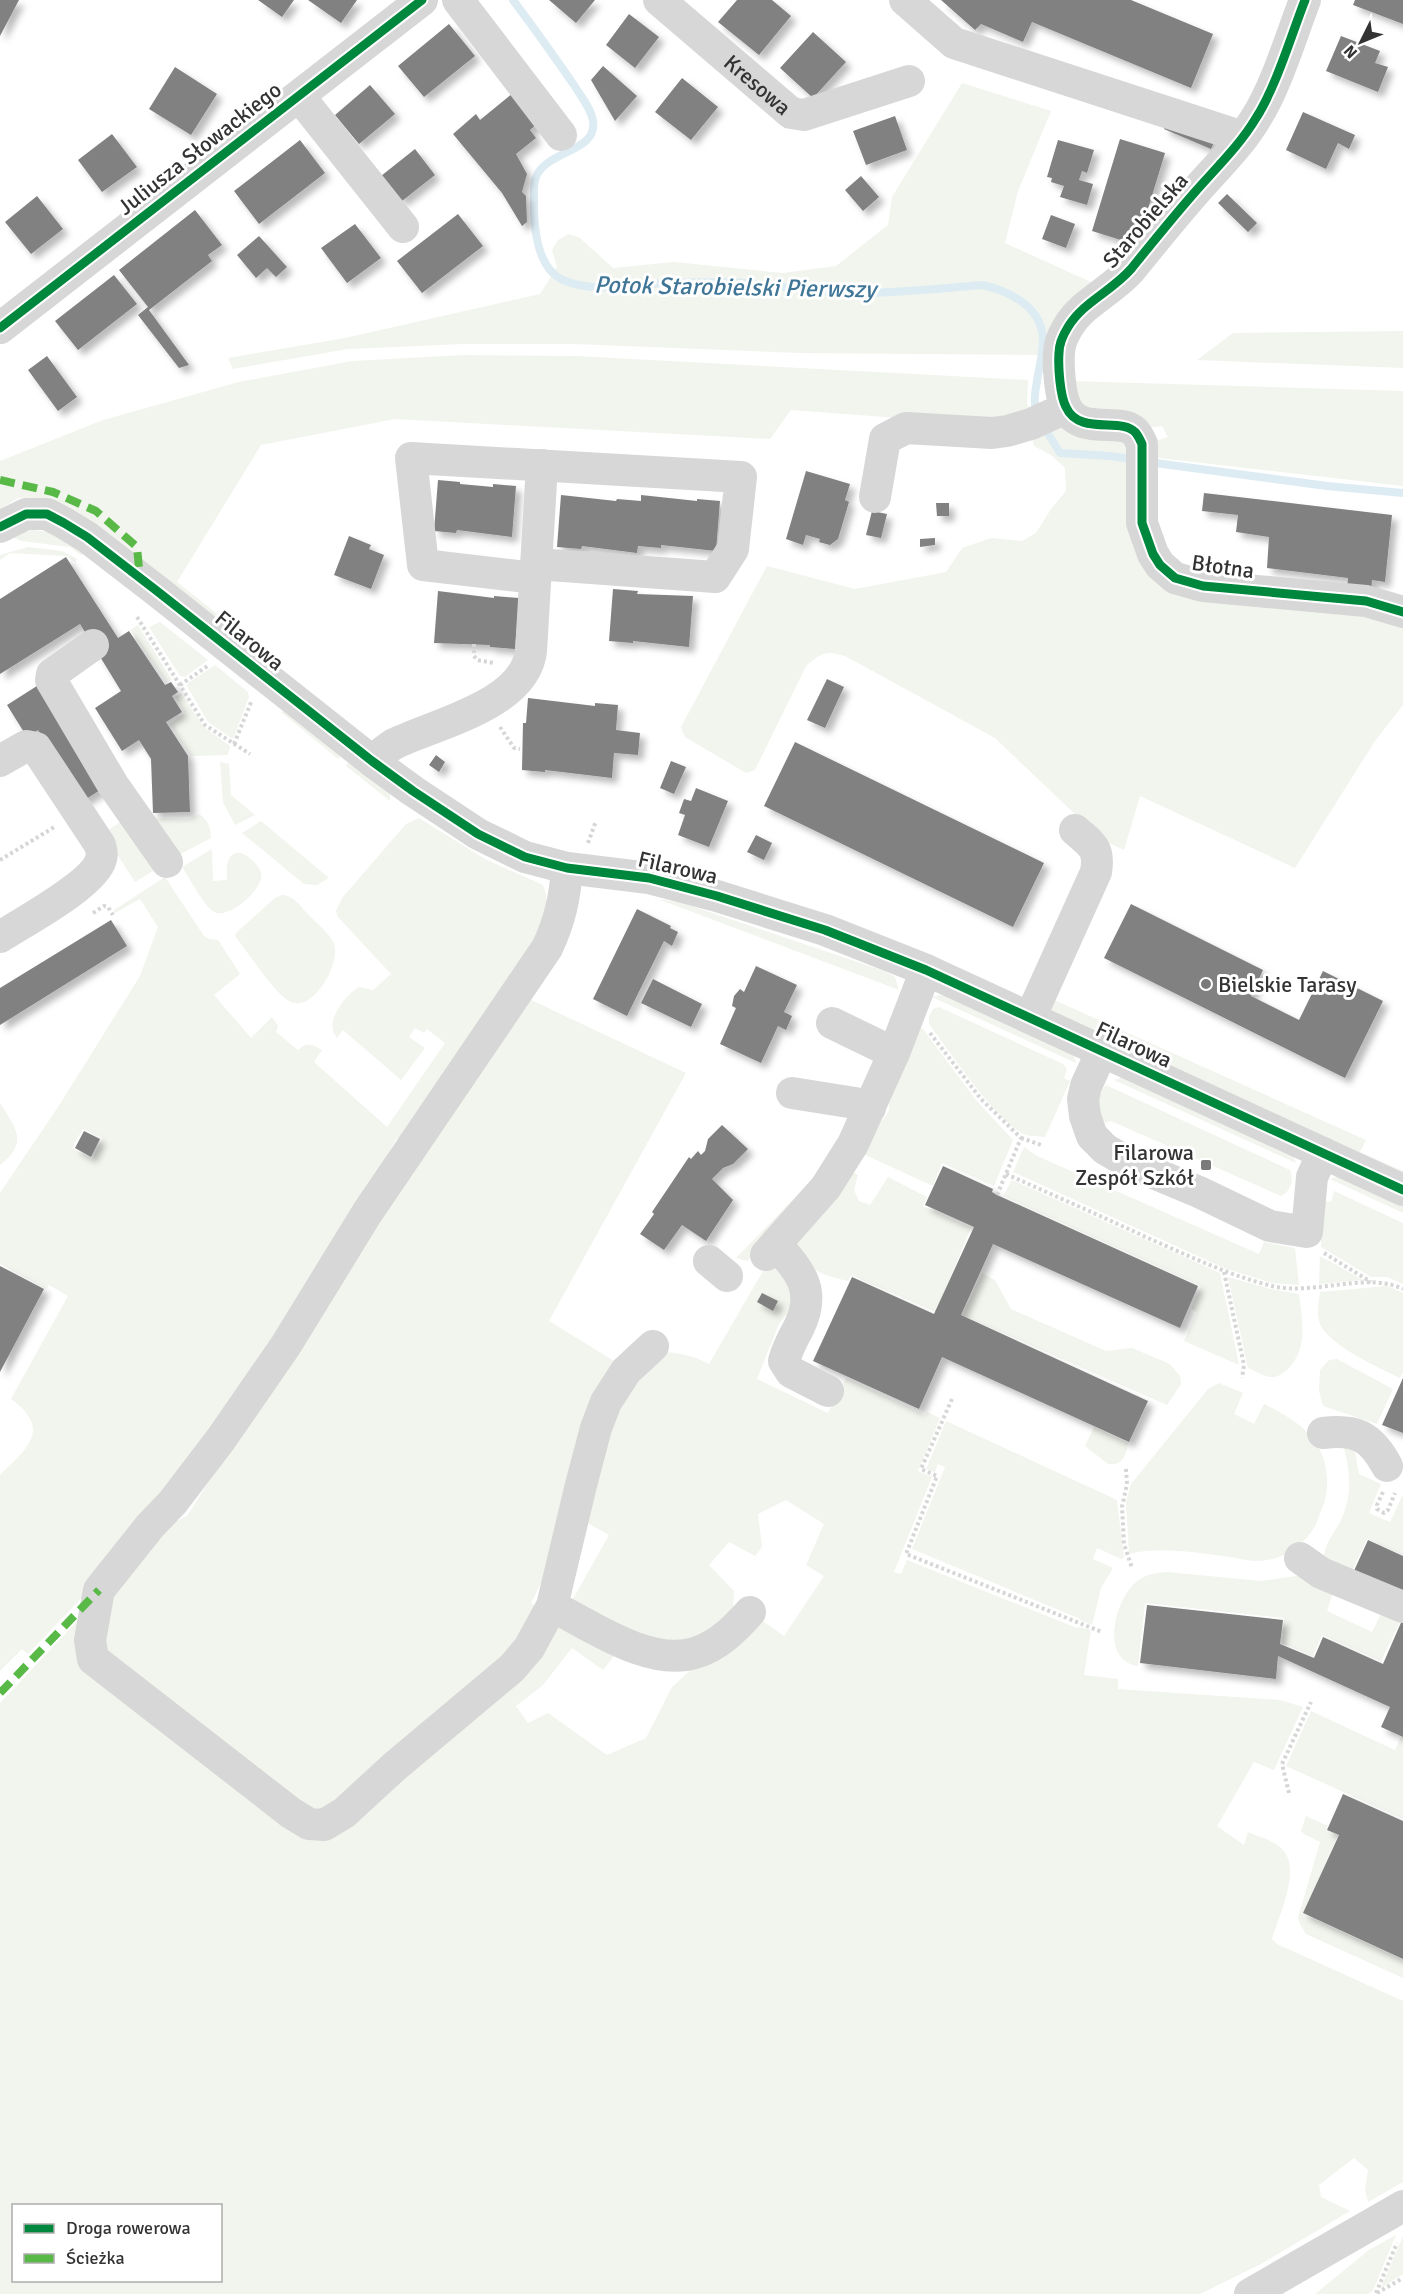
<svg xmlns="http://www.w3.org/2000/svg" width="1403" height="2294" viewBox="0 0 1403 2294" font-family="Signika,sans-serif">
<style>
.green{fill:#f1f5ed;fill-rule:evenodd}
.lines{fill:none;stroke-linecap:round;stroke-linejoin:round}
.stream{stroke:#ddebf3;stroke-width:8}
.building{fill:#818181;filter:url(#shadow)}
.path{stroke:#d6d6d6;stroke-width:4;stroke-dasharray:3 3;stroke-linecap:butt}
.minor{stroke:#d7d7d7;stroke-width:32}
.quiet{stroke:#58b947;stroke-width:8;stroke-dasharray:15 8;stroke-linecap:butt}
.cycleway-casing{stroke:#fff;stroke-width:13}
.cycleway{stroke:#00873e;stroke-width:9}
.poi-dot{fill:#7a7a7a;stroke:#fff;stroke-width:2}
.labels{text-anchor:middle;stroke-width:6;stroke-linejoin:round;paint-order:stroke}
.street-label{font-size:22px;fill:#333;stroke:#fff}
.poi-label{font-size:22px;fill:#333;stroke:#fff;text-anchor:start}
.water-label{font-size:24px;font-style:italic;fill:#3f7597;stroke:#fff}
</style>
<defs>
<filter id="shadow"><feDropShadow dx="5.5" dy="5.5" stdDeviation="3" flood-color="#0004"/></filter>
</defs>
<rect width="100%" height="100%" fill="#fff"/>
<!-- green -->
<path class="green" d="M962,83L1051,111L1018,191L1005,243L1102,287L1052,355L799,353L574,344H464L348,349L233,369L228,358L345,338L540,294L557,267L552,250L558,240L569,234L580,238L613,268L674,262L783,273L836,266L888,225L892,197Z
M1403,331V368L1197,360L1233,333Z
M465,355L576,356L1028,380L1027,404L1034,417L1006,426L791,410L770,439L395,419L261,445L177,582L278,662L270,665L40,498H18L0,509V461L103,420L239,382L352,361Z
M1070,381L1403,391V486L1150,457V443L1168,437L1162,426L1147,428L1080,413Z
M1059,418L1127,442L1147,557L1403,620V705L1375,741L1295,868L1140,796L1124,850L1101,839L995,738L847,657C827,650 822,652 806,666L755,770L746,773L685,737L681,727L767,566L855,589L946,572L962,548L991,538L1022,541L1036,533L1051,509L1066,491L1065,468L1051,455L1034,446L1030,431Z
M32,530L50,532L85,552L81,555L70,547L21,541L10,536Z
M28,547L62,551L77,559L75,562L66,556L10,553L0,560V555Z
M160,622L208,660L185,677L180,676L149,627Z
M138,625L172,680L167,683L130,630Z
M215,665L248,692L249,697L233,739L208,722L187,686L188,683Z
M181,693L204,727L230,746L228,755L191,756L170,724L185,713L175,697Z
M287,711L342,754L338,759L281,712Z
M350,760L390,792V801L346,766Z
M220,762L229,764L231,795L255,815L235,825L223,802Z
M84,803L107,831L126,818L158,868L135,882Z
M199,814C208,820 211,828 211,838L175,857L150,818L189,819Z
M419,818L485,859L543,885C555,912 535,970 529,999L686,1073L549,1321L619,1364L546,1573L531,1603L543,1611L524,1645L334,1810L307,1813L112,1662L102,1638L111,1589L154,1532L187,1516L413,1162L397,1138L312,1283L264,1361L94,1585L28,1654L22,1649L0,1671V1475C28,1448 52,1429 11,1399L68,1296L49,1285L46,1289L0,1264V1193L60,1104L140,976L158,927L140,899L115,913L114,910L165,877L204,936L209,939L218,940L240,974L214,995L251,1038L272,1017L278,1026L276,1032L298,1050C306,1042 313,1044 322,1050L314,1062L387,1127L445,1043L427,1029L424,1033L415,1028L409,1037L425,1048L401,1080L343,1030L337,1038C323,1023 345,995 359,987L373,990L391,974L338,917L336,911L342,898L406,824ZM83,1129L103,1138L92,1159L72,1148Z
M261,821L329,878L317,885L304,884L242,833Z
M212,849L213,881L227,880C227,875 226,867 228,862C235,841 257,861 261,873C265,888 229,920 214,912C204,906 189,877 182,867Z
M282,895C293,895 299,905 307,913C315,922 330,933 334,944C341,962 314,1012 291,1002C276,996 247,951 235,936L236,933L275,898Z
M658,899L683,903L884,971L895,977L899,990Z
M947,993L1074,1055L1076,1063L932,997Z
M1052,999L1366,1140L1360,1152L1403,1171V1178L1049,1011Z
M939,1007L1063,1064L1067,1069L1064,1078L1070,1081L1045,1137C1038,1136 1028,1137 1022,1133C994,1118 949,1051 929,1024V1017L933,1009Z
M918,1027L923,1029L976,1100L1013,1140L994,1186L942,1163L933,1186L863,1154L867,1131C880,1121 893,1116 888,1099Z
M1123,1077L1293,1156L1296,1163L1114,1080Z
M1106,1085L1290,1170C1294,1181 1291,1191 1281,1196L1111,1121L1106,1123L1098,1115C1097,1104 1098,1093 1106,1085Z
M0,1103C16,1129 29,1142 0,1165Z
M1024,1147L1037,1156L1259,1254L1264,1242L1295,1248L1299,1285L1272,1283L1224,1268L1013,1172Z
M829,1155L836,1160L760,1250L747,1261L736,1258L811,1181Z
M848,1169L858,1175L854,1190L859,1201L870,1205L888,1177L927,1197L923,1206L971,1228L936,1312L851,1275L848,1281C826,1276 809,1271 794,1253L795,1233Z
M1339,1176L1403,1203V1213L1330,1179Z
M1012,1180L1220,1273L1239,1365L1184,1341L1197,1312L1191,1309L1201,1287L1199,1285L1003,1196Z
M1334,1191L1403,1223V1284L1387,1277H1371L1321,1247L1323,1201L1331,1202Z
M1320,1256L1363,1280L1319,1284Z
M770,1259L793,1288L791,1308L779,1324L757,1379L828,1413L846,1378L925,1415L927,1412L940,1418L918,1471L932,1477L894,1572L901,1574L907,1560L1077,1628L1079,1627L1091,1630L1084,1675L1118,1679V1689L1280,1700L1303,1707L1274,1770L1254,1762L1217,1826L1244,1845L1248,1832C1259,1837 1273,1840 1282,1849C1302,1868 1279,1915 1272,1939L1277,1944L1403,2001V2182L1368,2202L1365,2190L1368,2170L1354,2158L1319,2185L1321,2197L1350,2211L1261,2264L1200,2294H0V1703L82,1616L78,1659L300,1830L551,1621L618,1651L603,1670L572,1648L543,1685L516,1706L528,1723L548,1713L607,1755L646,1738L672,1687L693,1668L757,1617L784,1636L824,1576L806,1565L824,1524L786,1500L758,1514L762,1547L755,1556L729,1542L709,1565L734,1591L733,1612L699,1642H653L569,1606L609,1535L584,1521L601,1431L658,1352C677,1352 692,1355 709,1364ZM14,2206H220V2280H14Z
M982,1273L995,1280L1011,1309L1106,1351L1132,1348L1170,1364L1180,1376L1181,1384L1167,1405L962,1315Z
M1228,1277L1271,1289L1299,1294C1302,1320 1309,1349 1287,1370C1282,1374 1277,1378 1270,1377C1263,1376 1255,1371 1248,1368Z
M1387,1286L1403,1293V1372L1400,1378C1381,1369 1324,1343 1319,1321C1317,1312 1319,1301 1320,1292Z
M1337,1359L1393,1389L1377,1424L1323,1406L1319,1391L1320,1370L1329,1360Z
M1219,1383L1243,1393L1234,1414L1254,1424L1264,1404C1298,1421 1326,1439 1327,1480C1328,1496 1322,1509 1316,1524C1305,1546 1281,1561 1257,1561C1248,1561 1238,1558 1230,1557C1197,1553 1162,1546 1129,1554L1126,1502L1131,1484L1208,1389Z
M946,1421L1117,1500L1124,1558L1121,1559L1097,1548L1093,1559L1113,1568L1101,1588L1092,1625L1080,1620L1078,1618L912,1549L945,1467L938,1464L935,1472L926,1469Z
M1094,1427L1128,1443C1126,1455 1123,1466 1108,1464L1085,1446Z
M1343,1445L1354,1447L1359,1474L1381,1484L1369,1513L1390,1522L1403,1494V1555L1367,1539L1348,1580L1324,1559C1324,1545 1332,1536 1339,1524C1353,1497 1351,1474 1343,1445Z
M1167,1572L1261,1581L1303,1575L1333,1592L1327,1611L1372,1632L1383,1610L1403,1616L1381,1661L1322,1635L1313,1656L1282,1643L1284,1618L1145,1603L1138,1666C1099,1661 1115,1599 1136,1582C1145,1574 1156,1573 1167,1572Z
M1311,1711L1395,1750L1401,1737L1403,1738V1819L1286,1766Z
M1306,1816L1328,1826L1326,1830L1338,1835L1303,1914L1403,1960V1978L1306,1934L1300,1924L1298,1918L1320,1842L1304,1834L1301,1831Z
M1396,2235L1373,2291L1368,2294H1315L1369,2250Z
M1403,2236V2274L1381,2288Z"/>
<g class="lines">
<!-- stream -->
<path class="stream" d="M513,0C534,28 554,56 574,85C580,95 591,108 593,121C598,152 547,150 536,177C533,184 534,196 534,204C534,229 537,268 563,280C590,292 621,286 649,284C674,283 700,282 726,282C769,283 813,293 857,293C899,293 941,288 983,285C1011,292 1042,307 1043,340C1043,353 1039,368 1037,381C1035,392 1033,404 1037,414
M1044,427L1060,453L1111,456L1137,460
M1148,462L1327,486L1403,493"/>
</g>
<!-- building -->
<path class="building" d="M0,0H19L0,36Z
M258,0H294L282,17Z
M308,0H357L341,23Z
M549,0H595L576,23Z
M737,0H772L791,16L759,55L718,22Z
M941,0H1131L1213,34L1191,88L1032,22L1023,42L981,24L975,30Z
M1355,0H1403V24L1353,5Z
M629,14L659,37L635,68L606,45Z
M449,24L475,56L424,97L398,66Z
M813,32L846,62L813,98L780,68Z
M1341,36L1380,51L1375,63L1388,67L1378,92L1326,71Z
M603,66L637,96L615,121L591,80Z
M175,67L217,94L191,135L149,109Z
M682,78L718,107L691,140L655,112Z
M370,85L395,114L359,144L335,115Z
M513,93L538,123L530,130L536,138L516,154L527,174L522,192L526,196L527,222L522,226L502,193L453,134L476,114L480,120Z
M1303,112L1355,135L1349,149L1338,143L1326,169L1286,150Z
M895,116L907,150L866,165L853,131Z
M1168,118L1216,138L1211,149L1164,129Z
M112,134L137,167L102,192L78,160Z
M1120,139L1165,153L1137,245L1092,231Z
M300,140L325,173L259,224L234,191Z
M1058,140L1094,150L1087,173L1082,171L1079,180L1093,184L1087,205L1060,197L1064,186L1051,182L1052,178L1047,177Z
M415,149L435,175L402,201L381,176Z
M861,176L879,197L863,211L845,190Z
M1227,194L1257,223L1248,232L1218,203Z
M37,196L63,229L31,254L5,222Z
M195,210L222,245L208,255L212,261L149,310L189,365L179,368L138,315L148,307L119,270Z
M458,214L483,246L422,293L397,261Z
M1051,215L1075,224L1066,248L1042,239Z
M355,224L381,258L347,283L321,248Z
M259,236L287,267L276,277L267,268L256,278L237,255Z
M114,275L137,304L78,350L55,321Z
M47,356L77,397L58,411L28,370Z
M806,471L850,484L845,500L849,502L838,539L830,545L819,542L820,539L806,535L803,545L786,539Z
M438,480L460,482V484L493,487V484L516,486L512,537L457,530L456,533L434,531Z
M1204,493L1392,515L1385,582L1372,580L1371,592L1347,589L1348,578L1267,568L1269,537L1236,532L1238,515L1202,511Z
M561,495L616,501L617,499L641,501V495L697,501V499L720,501L716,551L661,545V548L638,546L637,553L582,546L581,549L557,547Z
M936,503H949V516H937Z
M872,511L887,514L881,538L866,535Z
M349,536L371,545L369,549L384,555L371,589L334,575Z
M935,538V545L920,547V539Z
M66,557L118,638L129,631L165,685L171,682L178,692L172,696L182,712L166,722L188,756L190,812L153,813L151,759L139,740L122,751L95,708L121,691L80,624L0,674V599Z
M613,589L638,591L637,594L693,596L689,647L633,641V643L609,641Z
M438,591L494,598V596L519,598L515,649L490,647V645L434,643Z
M827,679L844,687L825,728L807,720Z
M40,684L105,787L83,801L38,730L27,737L7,705Z
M528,698L595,706V703L618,705L616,730L640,733L638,755L614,753L612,778L545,770V772L522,770L523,723H526Z
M795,742L1044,863L1013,927L764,806Z
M436,755L445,762L439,772L429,765Z
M671,761L686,767L674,794L660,788Z
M696,788L728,801L709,847L678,835L685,815L679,813L684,799L691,801Z
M756,835L772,843L764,860L747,852Z
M1131,904L1263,970L1251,996L1299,1020L1323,971L1383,1001L1345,1078L1104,958Z
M637,909L671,926L670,928L678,932L672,946L664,941L627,1016L593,999Z
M111,920L127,946L0,1025V988Z
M756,966L797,985L784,1012L792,1016L786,1030L778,1026L761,1063L720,1044L736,1008L732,1006L734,996L740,989L744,992Z
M653,979L702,1004L691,1027L641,1003Z
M722,1125L748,1149L733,1164L723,1168L712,1179L733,1200L706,1241L682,1225L664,1250L640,1234L654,1214L652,1212L689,1157L691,1159L698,1151L701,1155L705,1151L708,1139Z
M84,1131L100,1139L91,1157L75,1148Z
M943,1166L993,1189L992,1192L997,1195L1198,1286L1180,1328L993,1244L961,1315L1148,1401L1129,1442L942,1357L919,1409L813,1361L852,1277L934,1314L974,1227L925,1205Z
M0,1266L44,1289L0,1372Z
M762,1293L778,1301L773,1311L757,1302Z
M1403,1378V1433L1382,1425Z
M1368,1540L1403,1556V1595L1353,1573Z
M1147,1605L1283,1620L1280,1644L1314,1658L1323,1637L1383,1664L1403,1618V1737L1381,1727L1390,1707L1278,1656L1276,1679L1140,1663Z
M1343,1794L1403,1821V1959L1303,1913L1339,1835L1327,1830Z"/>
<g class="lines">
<!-- path -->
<path class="path" d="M137,617L205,725L250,754
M474,644V656L477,660L494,663
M180,685L209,665
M500,727L514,748L520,749
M234,744L252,700
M588,843L596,821
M0,860L56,826
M93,913L104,906L108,907L113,915
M930,1033L981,1099L1021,1138L997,1195
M1021,1138L1041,1145
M1006,1174C1053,1195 1101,1216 1148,1238C1189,1256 1228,1275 1272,1286C1315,1296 1366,1271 1403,1289
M1324,1253L1371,1282
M1224,1272L1244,1365L1242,1378
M952,1399L921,1469L937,1476L906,1554L1102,1632
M1126,1469L1127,1484L1122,1507L1124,1544L1132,1568
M1383,1492L1377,1505V1509L1384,1513L1388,1510L1395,1493
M1289,1793L1282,1764L1311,1702
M1376,2293L1397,2243
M1377,2293L1403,2278"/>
<!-- minor -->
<g class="minor">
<path d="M458,0L561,135"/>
<path id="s1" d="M659,0L791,113L804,115L909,81"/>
<path d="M905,0L954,43L1243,137"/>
<path d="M1305,0C1291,36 1276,87 1256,118C1240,145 1216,168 1195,192C1173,217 1152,243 1131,269C1112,291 1083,302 1068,327C1063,335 1059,344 1059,353C1058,366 1060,396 1066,407C1079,436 1121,417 1135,432C1138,435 1140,440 1142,444V523L1153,554L1160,565L1175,578L1203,586L1366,601L1403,612"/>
<path d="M299,96L403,227"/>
<path d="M0,328L422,0"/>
<path d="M875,497L885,439L906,428L992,433L1007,431L1031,424L1066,408"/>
<path d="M0,527L26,514H47L64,523L87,537L157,591L372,761L413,791L478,834L525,857L567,868L649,878L717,896L825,930L926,970L1403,1190"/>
<path d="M535,578L423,565L411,458L741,477L733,549L715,577L536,564"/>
<path d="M93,645L52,674L51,680L113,785L167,862"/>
<path d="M0,761L26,746L36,748L100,845C101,850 103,854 101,859C95,884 23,922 0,937"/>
<path d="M372,761C379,755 386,749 394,744C435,724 525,705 531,651L542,465"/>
<path d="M567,868C565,897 560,921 547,948L367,1213L286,1345L221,1439L173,1502L150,1526L99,1590L90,1640L93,1659L291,1813L309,1824L324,1825L344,1813L394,1767L512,1668L529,1648L552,1606L581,1485L596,1428L606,1402L626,1371L653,1346"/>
<path d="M1030,1018L1096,872C1100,848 1092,845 1075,830"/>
<path d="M832,1023L894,1053"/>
<path d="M1102,1051L1086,1086L1083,1099L1085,1116L1092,1136L1105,1149L1127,1162L1199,1192L1270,1226L1307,1232L1312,1177L1323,1153"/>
<path d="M792,1093L855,1103L870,1108"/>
<path d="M776,1244C800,1272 817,1290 799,1327C793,1338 787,1349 784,1361L791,1372L828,1391"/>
<path d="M766,1255L826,1187L853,1144L894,1053L926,970"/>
<path d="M709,1261L727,1276"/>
<path d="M1323,1433C1356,1429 1371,1436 1387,1466"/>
<path d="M1300,1558L1321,1573L1403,1607"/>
<path d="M552,1606C592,1626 649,1667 695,1653C718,1646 735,1629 750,1612"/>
<path d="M1250,2294L1403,2206"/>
</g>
<!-- quiet -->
<path class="quiet" d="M0,480L53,492L96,511L137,547L140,579
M0,1693L99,1590"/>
<!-- cycleway casing -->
<g class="cycleway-casing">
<path id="cycleway" d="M1305,0C1291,36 1276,87 1256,118C1240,145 1216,168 1195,192C1173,217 1152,243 1131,269C1112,291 1083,302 1068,327C1063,335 1059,344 1059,353C1058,366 1060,396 1066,407C1079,436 1121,417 1135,432C1138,435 1140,440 1142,444V523L1153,554L1160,565L1175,578L1203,586L1366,601L1403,612
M0,328L422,0
M0,527L26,514H47L64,523L87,537L157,591L372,761L413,791L478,834L525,857L567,868L649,878L717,896L825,930L926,970L1403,1190"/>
</g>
<!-- cycleway -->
<use href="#cycleway" class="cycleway"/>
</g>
<!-- markers -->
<g class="poi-dot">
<circle cx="1206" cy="984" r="6"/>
<rect x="1200" y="1159" width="12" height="12" rx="3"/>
</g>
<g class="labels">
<!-- street labels -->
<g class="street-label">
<text dy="8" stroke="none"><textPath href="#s1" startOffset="130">Kresowa</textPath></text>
<text transform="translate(199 148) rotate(-38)" y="8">Juliusza Słowackiego</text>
<text transform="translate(1145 220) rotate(-49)" y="8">Starobielska</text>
<text transform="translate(1223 566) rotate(8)" y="8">Błotna</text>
<text transform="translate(250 640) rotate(39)" y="8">Filarowa</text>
<text transform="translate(678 867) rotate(13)" y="8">Filarowa</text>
<text transform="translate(1134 1044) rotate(25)" y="8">Filarowa</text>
</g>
<!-- poi labels -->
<g class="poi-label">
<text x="1218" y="992">Bielskie Tarasy</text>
<text x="1194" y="1160" text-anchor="end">Filarowa<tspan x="1194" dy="25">Zespół Szkół</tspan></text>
</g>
<!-- water labels -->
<g class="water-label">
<text transform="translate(735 287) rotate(1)" y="8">Potok Starobielski Pierwszy</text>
</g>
</g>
<!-- legend -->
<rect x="12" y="2204" width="210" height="78" fill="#ffffff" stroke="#adadad" stroke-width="1.5"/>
<rect x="24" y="2224" width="30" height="9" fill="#00873e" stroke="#adadad" stroke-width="1.5"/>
<text x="66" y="2234" font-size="18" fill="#333333">Droga rowerowa</text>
<rect x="24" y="2254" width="30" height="9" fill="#58b947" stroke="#adadad" stroke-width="1.5"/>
<text x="66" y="2264" font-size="18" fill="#333333">Ścieżka</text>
<!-- north arrow -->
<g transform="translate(1361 42) rotate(227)" stroke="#ffffff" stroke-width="4.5" paint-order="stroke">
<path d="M0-4.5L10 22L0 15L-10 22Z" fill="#333333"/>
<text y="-9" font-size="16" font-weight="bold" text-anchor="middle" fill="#333333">N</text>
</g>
</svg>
